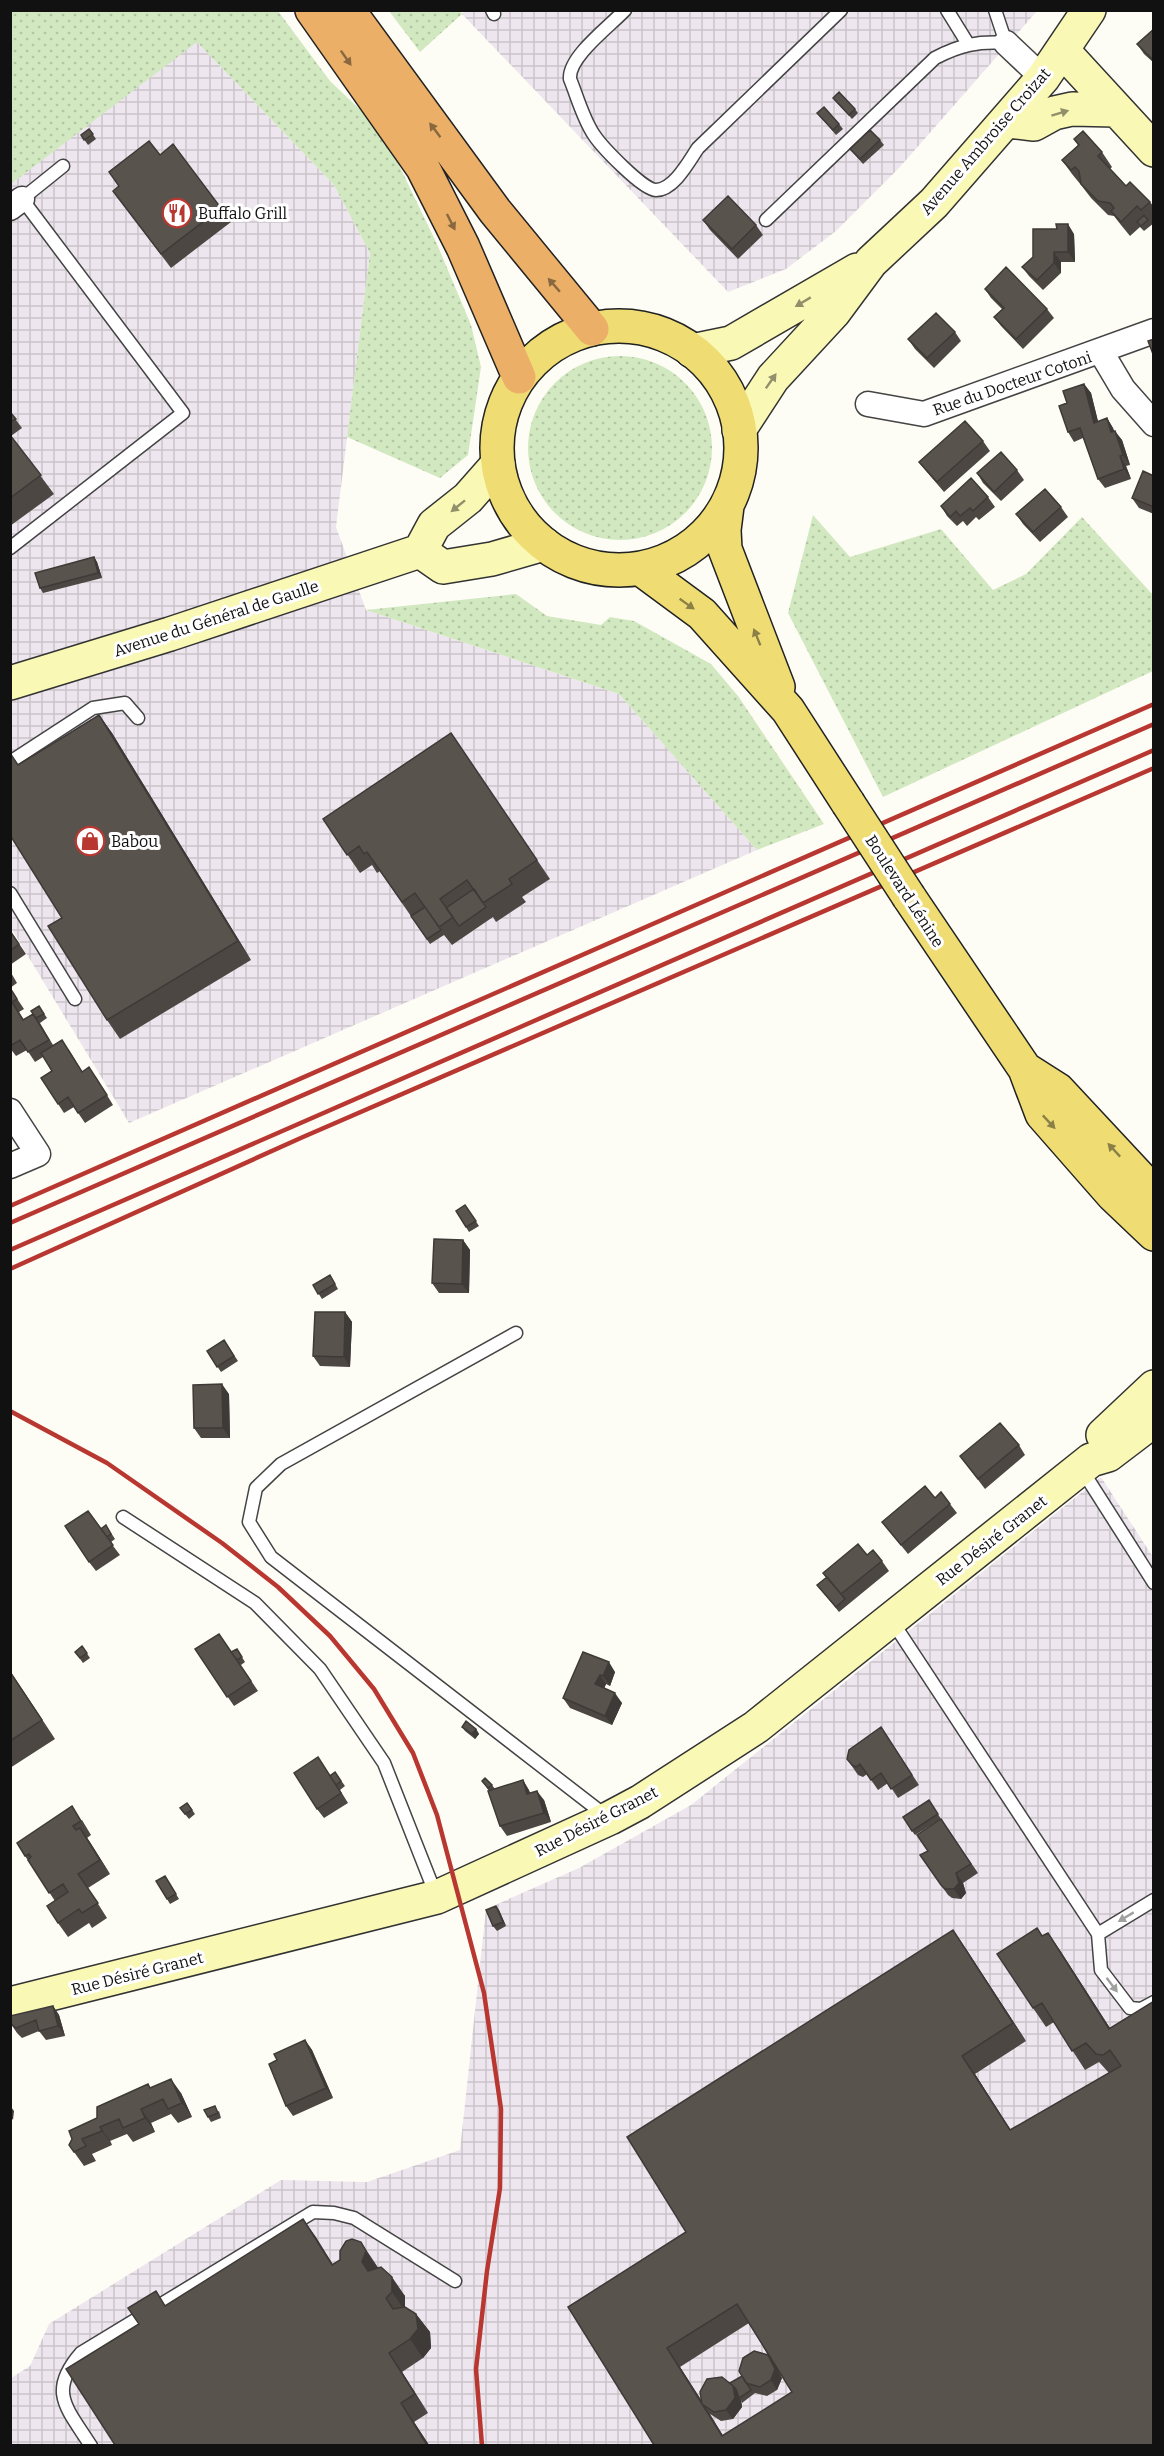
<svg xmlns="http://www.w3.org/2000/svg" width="1164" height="2456" viewBox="0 0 1164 2456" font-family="Bitter,serif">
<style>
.industrial{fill:url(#industrial-grid)}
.grass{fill:url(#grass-dots)}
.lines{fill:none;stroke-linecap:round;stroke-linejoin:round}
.lane-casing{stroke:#444;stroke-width:15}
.street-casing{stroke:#444;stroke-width:27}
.secondary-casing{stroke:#333;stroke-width:36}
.primary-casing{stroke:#222;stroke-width:36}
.highway-casing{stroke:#222;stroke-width:36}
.lane{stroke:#fff;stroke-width:12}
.street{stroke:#fff;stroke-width:24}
.secondary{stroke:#faf8b5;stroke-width:33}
.primary{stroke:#efdd74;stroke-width:33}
.highway{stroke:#ebaf67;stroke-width:33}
.rail{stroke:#b93731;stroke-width:4.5}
.primary-bridge-casing{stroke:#222;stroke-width:36;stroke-linecap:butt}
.primary-bridge{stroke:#efdd74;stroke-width:33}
.wall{fill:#4d4743;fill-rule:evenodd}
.shaded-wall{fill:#3e3a37}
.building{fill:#59534e;stroke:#3e3a37;stroke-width:1.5;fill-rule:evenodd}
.oneway{fill:#896840}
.oneway2{fill:#91906b}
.oneway3{fill:#8b8147}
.oneway4{fill:#a0a0a0}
.labels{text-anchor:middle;stroke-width:6;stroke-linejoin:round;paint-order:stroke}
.street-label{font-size:16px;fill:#111;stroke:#fff}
.poi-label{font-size:16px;fill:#111;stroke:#fff;text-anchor:start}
</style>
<defs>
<pattern id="industrial-grid" width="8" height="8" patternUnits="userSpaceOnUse" patternTransform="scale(1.5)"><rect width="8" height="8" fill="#eee6ee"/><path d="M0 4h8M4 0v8" fill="none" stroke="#cbc4cb"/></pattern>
<pattern id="grass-dots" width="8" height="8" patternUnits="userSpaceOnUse" patternTransform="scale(1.5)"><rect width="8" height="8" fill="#d1e8c0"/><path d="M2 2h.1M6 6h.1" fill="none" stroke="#b2c6a4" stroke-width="1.8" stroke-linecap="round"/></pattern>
</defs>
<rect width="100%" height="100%" fill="#fefdf5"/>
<!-- industrial -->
<path class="industrial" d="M465,10L1037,11L899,168L836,231L786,269L728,292L462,14Z
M196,41L334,185L370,253L336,527L366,610L619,694L757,850L129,1123L11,928V184Z
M1101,1477L1153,1557V2445L11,2446V2378L30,2366L49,2324L281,2180L367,2182L460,2150L486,1909L579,1868L691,1805Z"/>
<!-- grass -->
<path class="grass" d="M11,11H278L330,81L371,120L395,157L437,244L471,325L481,367L468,455L440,478L347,437L370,253L334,185L197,42L11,184Z
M460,11L462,14L420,52L389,11Z
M528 448a92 92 0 1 1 184 0a92 92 0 1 1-184 0Z
M813,515L850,557L941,529L993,590L1026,574L1082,517L1153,595V671L883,797L788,613Z
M516,594L547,616L601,625L610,617L634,621L711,664L738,696L824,824L757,850L619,694L366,610Z"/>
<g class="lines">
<!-- lane casing -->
<g class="lane-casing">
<path id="lane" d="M492,10L494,14
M625,10C610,26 568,57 570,79C577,96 583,119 594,135C602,147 643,190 656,190C674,190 689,161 698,148L841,10
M947,10L968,44
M766,220L935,58C960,45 978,41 1006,43L995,10
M10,548L183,413L22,199L63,166
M10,762L93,708L125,703L138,718
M10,893L75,999
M516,1333L281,1464L256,1488L249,1522L271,1557L606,1816
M1082,1470L1154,1583
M123,1517L255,1603L320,1669L384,1763L436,1895
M892,1621L1098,1934L1101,1970L1130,2008L1141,2009L1154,2002
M1098,1934L1154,1900
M91,2446C67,2408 47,2392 81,2353L313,2212L334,2213L354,2218L455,2281"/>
</g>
<!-- street casing -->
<g class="street-casing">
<path id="street" d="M1006,43L1043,78
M10,208L22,199
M1101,352L1123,389L1154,424
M868,404L924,414L1154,331
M10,1111L38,1154L10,1166"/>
</g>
<!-- secondary casing -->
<g class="secondary-casing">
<path id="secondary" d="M1062,50L1154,150
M1007,121L1034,124L1054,113L1072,109L1115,110
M692,351L731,343L857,270
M739,430L773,378L834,312L871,262L934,203L1043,78L1089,10
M420,551L443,567L492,559L544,544
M10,683L170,634L420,551L434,525L468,498L498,464
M1103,1435L1154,1387
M10,2004L437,1897L610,1818L640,1802L756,1727L1091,1460L1108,1455L1154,1420"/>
</g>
<!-- primary casing -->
<g class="primary-casing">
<path id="primary" d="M497 448a122 122 0 1 1 244 0a122 122 0 1 1-244 0Z
M727,506L724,530L725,549L778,687
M641,569L702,614L788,710L848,803
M909,897L1025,1069L1042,1114L1113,1195L1154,1234
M1025,1069L1058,1090L1154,1193"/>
</g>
<!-- highway casing -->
<g class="highway-casing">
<path id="highway" d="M312,10L423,168L463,247L519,377
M348,10L495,211L592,329"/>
</g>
<!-- lane -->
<use href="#lane" class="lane"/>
<!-- street -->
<use href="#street" class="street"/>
<!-- secondary -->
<use href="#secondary" class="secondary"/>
<!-- primary -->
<use href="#primary" class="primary"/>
<!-- highway -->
<use href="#highway" class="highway"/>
<!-- rail -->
<path class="rail" d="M10,1206L1154,704
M10,1223L1154,724
M10,1250L1154,750
M10,1269L303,1137L1154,768
M10,1411L107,1463L222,1543L278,1587L330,1636L374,1689L413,1753L437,1815L484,1993L501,2109L500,2188L487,2271L476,2369L482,2446"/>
<!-- primary-bridge casing -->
<g class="primary-bridge-casing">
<path id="primary-bridge" d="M848,803L909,897"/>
</g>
<!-- primary-bridge -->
<use href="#primary-bridge" class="primary-bridge"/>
</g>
<!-- wall -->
<path class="wall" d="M1154,29V63L1144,54L1137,44Z
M833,98L855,109L858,113L852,119Z
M817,113L839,124L843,129L836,135Z
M89,129L96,139L88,145L81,135Z
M1074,139L1102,152L1112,167L1110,169L1126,186L1150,202L1154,207V223L1144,231L1140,227L1130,236L1121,225L1114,216L1108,215L1091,198L1081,185L1072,174L1062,160L1078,145Z
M880,140L884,145L863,164L850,149Z
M160,155L221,208L231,222L171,268L113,191L119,186L109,172Z
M703,220L756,225L763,235L738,259L710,230Z
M1074,234L1075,262H1061V273L1043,290L1029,276L1022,267Z
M985,289L1047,309L1054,318L1023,349L1001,326L994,317L1002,309L991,298Z
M955,332L961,341L934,368L915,349L908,339Z
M1084,384L1091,393L1098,422L1107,418L1113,428L1114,431L1122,440L1130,465L1126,466L1131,479L1105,488L1098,479L1083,438L1074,442L1068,432L1067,403Z
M10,412L22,428L11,436L54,494L10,526Z
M983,441L990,451L944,492L926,471L919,462Z
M1017,470L1024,480L1001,501L983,483L977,473Z
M1154,476V514L1139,508L1132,498Z
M988,497L995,507L979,520L976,517L967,526L963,521L957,526L947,516L941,506Z
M1061,507L1068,517L1040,542L1023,524L1016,514Z
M94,557L97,562L102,578L43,593L40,588Z
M99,715L112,733L251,960L120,1039L107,1020L62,918L19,765Z
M451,733L550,879L522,897L526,902L496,922L493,917L452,945L444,935L430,944L380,871L377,873L372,865L360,873L323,819Z
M10,930L26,954L10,965Z
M10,971L17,983L10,988Z
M12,991L24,1009L19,1012L24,1020L33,1014L39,1006L47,1018L40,1023L53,1045L69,1050L82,1071L96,1077L113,1105L85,1123L74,1107L64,1113L41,1078L52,1071L43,1057L35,1062L27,1050L16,1056L10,1048V992Z
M465,1205L479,1226L469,1232L456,1211Z
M463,1240L470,1250L469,1293H439L432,1283Z
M330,1275L338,1289L322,1299L313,1285Z
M345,1312L352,1322L350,1367L320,1366L313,1356Z
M224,1340L238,1361L221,1372L207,1351Z
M229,1394L230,1438H201L194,1428Z
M1019,1445L1025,1455L985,1489L960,1456Z
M935,1498L950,1504L957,1513L908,1554L882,1522Z
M106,1525L115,1539L111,1542L107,1538L120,1555L96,1571L89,1562L101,1529Z
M867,1555L882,1561L889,1571L839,1612L817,1585L827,1578L823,1573Z
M82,1646L90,1658L83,1663L75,1652Z
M195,1649L231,1652L240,1654L245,1662L241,1665L240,1664L258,1691L234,1706Z
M583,1652L615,1672L610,1686L606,1684L604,1688L622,1703L612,1725L570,1708L563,1698Z
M10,1671L55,1739L10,1768Z
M462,1727L476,1729L479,1734L475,1739L465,1731Z
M881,1727L919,1785L898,1798L888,1783L878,1790L867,1774L863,1777L858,1775L847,1759Z
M335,1772L345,1786L340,1790L348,1803L324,1818L317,1809L330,1775Z
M523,1780L530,1793L544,1800L551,1822L507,1836L500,1826L489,1791L482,1781L492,1785L495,1789Z
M929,1800L941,1819L915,1835L912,1831Z
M187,1803L195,1814L189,1819L180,1808Z
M941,1819L978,1873L963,1883L966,1893L961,1899L952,1898L948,1895L920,1855L928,1851Z
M82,1820L91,1835L87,1838L110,1874L88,1888L107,1918L92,1928L89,1923L68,1937L58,1923L55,1901L25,1856Z
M165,1876L179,1899L170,1904L167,1899Z
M496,1906L499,1910L506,1926L497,1931L493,1926Z
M1048,1933L1061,1952L1110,2028L1154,2001V2445H654L568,2307L686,2232L966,1949L1026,2041L975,2074L1010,2130L1109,2073L1099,2062L1085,2070L1054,2022L1046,2027L1033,2008L1043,1936ZM749,2323L768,2355L742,2376L702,2401L680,2367ZM776,2367L792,2392L723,2436L710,2414L721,2421L733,2419L742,2407L741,2400L742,2403L755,2393L767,2396L777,2390L782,2378Z
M53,2006L59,2015L65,2036L46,2040L39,2031L22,2038L17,2033L11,2024Z
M305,2040L312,2050L333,2098L293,2116L286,2106L277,2060Z
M150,2088L181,2093L192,2117L178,2123L171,2114L151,2123L155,2132L133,2142L127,2134L110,2141L112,2145L92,2154L96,2161L84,2166L69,2145L97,2118Z
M219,2111L221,2118L211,2122L208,2117Z
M303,2219L333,2265L379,2268L405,2296V2307L416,2314L430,2332L431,2348L423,2358L402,2372L428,2413L414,2422L429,2445H115L139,2324Z"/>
<!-- shaded-wall -->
<path class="shaded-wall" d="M1068,224L1074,234L1075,262L1068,252Z
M1054,252L1061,262V273L1054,263Z
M1084,384L1091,393L1101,433L1094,423Z
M1107,418L1113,428L1118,442L1111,432Z
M1115,431L1122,440L1130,465L1123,455Z
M1120,456L1126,466L1131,479L1124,469Z
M94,557L97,562L102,578L98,573Z
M99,715L112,733L251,960L238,941Z
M463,1240L470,1250L469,1293L462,1284Z
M345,1312L352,1322L350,1367L344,1357Z
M222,1384L229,1394L230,1438L223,1428Z
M609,1662L615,1672L610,1686L603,1676Z
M10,1671L55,1739L10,1672Z
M600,1675L606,1684L602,1694L595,1684Z
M615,1693L622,1703L612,1725L605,1716Z
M476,1729L479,1734L475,1739L472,1734Z
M523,1780L529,1790L534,1803L527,1794Z
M537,1791L544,1800L551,1822L544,1813Z
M80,1828L90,1842L110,1874L100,1860Z
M956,1873L963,1883L966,1893L961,1899L954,1889Z
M496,1906L499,1910L506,1926L503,1922Z
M953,1930L966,1949L1026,2041L1013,2023Z
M1048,1933L1061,1952L1122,2047L1109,2029Z
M53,2006L59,2015L65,2036L58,2026Z
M305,2040L312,2050L333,2098L326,2088Z
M962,2056L975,2074L1023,2149L1010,2130Z
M171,2079L181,2093L192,2117L182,2103Z
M11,2107L14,2111L13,2120L10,2116Z
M141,2109L151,2123L155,2132L145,2118Z
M100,2127L110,2141L112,2145L102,2131Z
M303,2219L316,2237L345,2284L332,2265Z
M361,2242L379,2269L375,2281L362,2262Z
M392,2277L405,2296V2311L392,2292Z
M416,2314L430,2332L431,2348L423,2358L410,2339Z
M667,2348L680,2367L729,2445L722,2436Z
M389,2353L402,2372L428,2413L415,2394Z
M768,2355L775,2364L782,2378L777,2390L771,2380Z
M733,2386L740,2396L739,2398L741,2400L742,2407L733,2419L726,2410Z
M401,2403L414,2422L429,2445H427Z"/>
<!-- building -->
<path class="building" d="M1154,29V61L1137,44Z
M839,92L855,109L849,115L833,98Z
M824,107L839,124L833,130L817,113Z
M89,129L93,134L84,140L81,135Z
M870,130L880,140L860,159L850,149Z
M1083,131L1102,152L1098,156L1126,186L1130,182L1150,202L1141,210L1137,206L1121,222L1111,211L1114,208L1110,203L1098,201L1081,184L1079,171L1075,167L1071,170L1062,160L1079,145L1074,139Z
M149,141L160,155L173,144L221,208L161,254L113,191L119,186L109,172Z
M728,196L756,225L732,249L703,220Z
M1144,215L1148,220L1141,226L1137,222Z
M1056,224H1068V252H1054V263L1037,280L1022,267L1033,257V229H1057Z
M1006,267L1047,309L1016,339L994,317L1004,308L985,289Z
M936,313L955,332L927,358L908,339Z
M1154,339V354H1153L1148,341Z
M1084,384L1094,423L1107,418L1111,432L1115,431L1123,455L1120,456L1124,469L1098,479L1080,428L1068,432L1059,406L1067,403L1063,391Z
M10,412L16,419L10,422Z
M965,421L983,441L937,482L919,462Z
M10,435L41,475L10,498Z
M1001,452L1017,470L994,492L977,473Z
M1143,471L1154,476V507L1132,498Z
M971,478L988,497L973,511L970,508L960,516L956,511L950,517L941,506Z
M1045,489L1061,507L1033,532L1016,514Z
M94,557L98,573L40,588L35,573Z
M99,715L238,941L107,1020L48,926L62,918L10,835V753L18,765Z
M451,733L537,860L509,879L512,884L483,903L467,880L440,899L453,917L439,927L415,893L402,902L367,852L364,854L359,846L347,855L323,819Z
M474,889L486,907L459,926L446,908Z
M425,907L441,930L427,939L411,916Z
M10,931L19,944L10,951Z
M12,991L17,999L12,1002L23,1020L33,1014L49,1040L28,1052L20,1040L10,1046V992Z
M39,1006L44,1014L36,1018L31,1011Z
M62,1040L82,1072L89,1067L107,1095L78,1113L68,1097L58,1104L41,1078L52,1071L41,1053Z
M465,1205L476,1221L466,1227L456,1211Z
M434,1239L463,1240L462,1284L432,1283Z
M330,1275L335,1284L318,1294L313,1285Z
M315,1312H345L344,1357L313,1356Z
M224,1340L234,1356L217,1367L207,1351Z
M222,1384L223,1428H194L193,1385Z
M1000,1423L1019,1445L978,1479L960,1456Z
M925,1486L935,1498L941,1492L950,1504L901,1545L882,1522Z
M88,1511L113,1545L89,1562L65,1526Z
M106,1525L111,1534L107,1537L101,1529Z
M858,1544L867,1555L873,1550L882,1561L841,1594L823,1573Z
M827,1577L845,1599L836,1607L817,1585Z
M219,1634L251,1681L227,1697L195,1649Z
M82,1646L87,1653L80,1658L75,1652Z
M237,1649L242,1657L237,1660L231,1652Z
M583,1652L609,1662L603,1676L600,1675L595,1684L615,1693L605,1716L563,1698Z
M10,1672L42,1720L10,1741Z
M466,1721L476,1729L472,1734L462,1727Z
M881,1727L912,1775L891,1789L881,1773L871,1780L860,1764L856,1767L852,1765L847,1759L849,1750Z
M318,1757L341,1793L317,1809L294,1773Z
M335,1772L341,1781L336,1785L330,1776Z
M485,1778L492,1785L488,1788L482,1781Z
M523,1780L527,1794L537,1791L544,1813L500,1826L488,1791Z
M929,1800L938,1814L912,1831L903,1817Z
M187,1803L192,1810L185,1814L180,1808Z
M72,1806L81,1821L73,1826L76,1830L80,1828L100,1860L78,1874L98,1903L82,1913L79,1909L58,1923L47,1906L68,1892L63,1884L49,1893L28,1860L31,1857L29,1854L25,1856L17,1843Z
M941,1819L971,1864L956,1873L959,1883L954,1889H945L941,1885L920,1855L928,1851L917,1835Z
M165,1876L176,1894L167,1899L156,1881Z
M496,1906L503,1922L493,1926L486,1910Z
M1037,1928L1042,1936L1048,1933L1109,2029L1154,2001V2445H654L568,2307L686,2232L627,2137L953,1930L1013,2023L962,2056L1010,2130L1121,2066L1110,2050L1103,2055L1096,2054L1086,2043L1072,2051L1042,2003L1033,2008L997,1954ZM737,2304L792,2392L722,2436L667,2348Z
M53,2006L58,2026L39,2031L36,2020L16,2028L11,2024L10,2016Z
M305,2040L326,2088L286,2106L269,2064L277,2060L274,2054Z
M171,2079L182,2103L168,2109L163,2099L141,2109L145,2118L123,2128L119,2119L100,2127L102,2131L82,2139L86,2146L74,2152L69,2145L72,2139L69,2131L97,2118V2107L148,2084L150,2088Z
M215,2106L218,2113L208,2117L204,2110Z
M303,2219L332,2265L340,2260V2251L346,2241L352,2239L361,2242L366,2251L362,2262L368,2271L381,2267L392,2277V2292L386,2298L393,2309L405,2307L416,2314L418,2329L410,2339L389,2353L415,2394L401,2403L427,2445H115L66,2369L139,2324L128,2308L156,2291L165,2306Z
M754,2351L768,2355L775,2369L771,2380L760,2387L746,2383L739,2371L743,2358Z
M742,2376L751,2390L739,2398L736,2389L730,2383Z
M722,2377L733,2386L735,2398L726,2410L714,2412L702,2404L700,2392L707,2379Z"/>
<!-- one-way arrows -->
<defs><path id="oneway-solid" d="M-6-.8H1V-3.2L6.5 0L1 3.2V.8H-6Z" transform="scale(1.5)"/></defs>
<g class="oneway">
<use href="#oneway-solid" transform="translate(346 58) rotate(55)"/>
<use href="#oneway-solid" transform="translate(435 130) rotate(-127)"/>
<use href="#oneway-solid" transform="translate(451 222) rotate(63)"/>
<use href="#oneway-solid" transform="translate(554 285) rotate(-131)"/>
</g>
<g class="oneway2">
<use href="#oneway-solid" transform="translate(1060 113) rotate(-17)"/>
<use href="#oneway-solid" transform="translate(803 302) rotate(149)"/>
<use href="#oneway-solid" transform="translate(771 381) rotate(-55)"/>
<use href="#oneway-solid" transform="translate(458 506) rotate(141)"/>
</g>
<g class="oneway3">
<use href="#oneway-solid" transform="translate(687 604) rotate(35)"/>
<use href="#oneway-solid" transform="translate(757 637) rotate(-112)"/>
<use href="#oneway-solid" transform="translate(1049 1122) rotate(47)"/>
<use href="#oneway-solid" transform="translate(1114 1150) rotate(-133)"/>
</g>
<g class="oneway4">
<use href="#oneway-solid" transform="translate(1126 1917) rotate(149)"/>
<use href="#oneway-solid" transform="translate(1112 1985) rotate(53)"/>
</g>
<!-- icons -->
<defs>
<g id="restaurant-ring" transform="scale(1.5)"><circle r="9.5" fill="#fff" stroke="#b93731" stroke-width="1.5"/><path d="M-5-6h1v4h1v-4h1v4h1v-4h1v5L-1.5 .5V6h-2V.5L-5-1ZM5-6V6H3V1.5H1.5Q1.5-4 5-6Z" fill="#b93731"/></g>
<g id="shop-ring" transform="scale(1.5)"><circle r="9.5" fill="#fff" stroke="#b93731" stroke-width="1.5"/><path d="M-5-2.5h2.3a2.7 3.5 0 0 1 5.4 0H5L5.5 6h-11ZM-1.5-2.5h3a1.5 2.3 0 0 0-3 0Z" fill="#b93731"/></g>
</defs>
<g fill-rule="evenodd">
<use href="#restaurant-ring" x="177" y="213"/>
<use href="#shop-ring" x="90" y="841"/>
</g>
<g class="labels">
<!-- street labels -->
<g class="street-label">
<text transform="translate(985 141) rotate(-49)" y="6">Avenue Ambroise Croizat</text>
<text transform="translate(1012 383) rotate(-19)" y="6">Rue du Docteur Cotoni</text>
<text transform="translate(216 618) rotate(-18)" y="6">Avenue du Général de Gaulle</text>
<text transform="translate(905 891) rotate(57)" y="6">Boulevard Lénine</text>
<text transform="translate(991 1540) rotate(-38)" y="6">Rue Désiré Granet</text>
<text transform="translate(596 1821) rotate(-27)" y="6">Rue Désiré Granet</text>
<text transform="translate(137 1973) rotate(-14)" y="6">Rue Désiré Granet</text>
</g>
<!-- poi labels -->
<g class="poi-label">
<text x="198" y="219">Buffalo Grill</text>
<text x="111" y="847">Babou</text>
</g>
</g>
<!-- border -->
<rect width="1164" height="2456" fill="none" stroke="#111111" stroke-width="24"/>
</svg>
